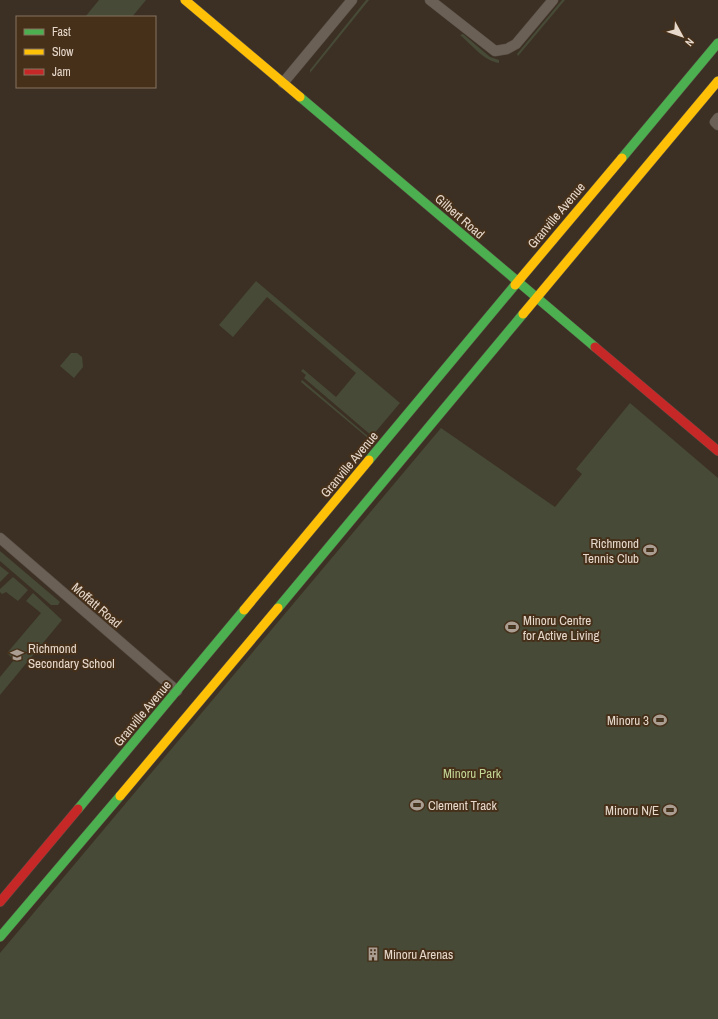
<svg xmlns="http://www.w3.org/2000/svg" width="718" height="1019" viewBox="0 0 718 1019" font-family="'Archivo Narrow',sans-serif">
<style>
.green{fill:#464a36}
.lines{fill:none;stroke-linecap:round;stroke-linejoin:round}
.street-casing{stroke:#594e44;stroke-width:11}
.fast-casing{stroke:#594e44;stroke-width:10}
.slow-casing{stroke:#594e44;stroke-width:10}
.jam-casing{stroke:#594e44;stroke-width:10}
.street{stroke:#6a6056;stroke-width:10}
.fast{stroke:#4caf50;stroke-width:9}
.slow{stroke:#ffc107;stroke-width:9}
.jam{stroke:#c62828;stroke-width:9}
.labels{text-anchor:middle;stroke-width:4;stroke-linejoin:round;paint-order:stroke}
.street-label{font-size:13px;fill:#e6d8cb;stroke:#46301a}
.poi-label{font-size:13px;fill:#e6d8cb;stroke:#46301a;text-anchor:start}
.park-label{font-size:13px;fill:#c2d595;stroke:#46301a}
</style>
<rect width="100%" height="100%" fill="#3c3024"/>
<!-- green -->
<path class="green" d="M99,0H146L132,17H85Z
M366,0H369L310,73V70Z
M562,0H565L518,56L517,54Z
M463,34L490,57L499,60V63C484,61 471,44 460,35Z
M256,281L400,403L372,436L304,378L306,375L301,371L303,369L336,397L356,373L267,297L233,337L219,325Z
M71,353H77L82,357L83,367L74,378L60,366Z
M302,380L370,438L369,439L301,382Z
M630,403L718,478V1019H0V953L441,428L555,507L582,474L576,469Z
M0,551L60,602L58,605H51L0,561Z
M0,566L9,573L0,582Z
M13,577L28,590L18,601L6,592L2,594L0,592V589Z
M33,593L62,620L0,695V677L14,660L7,653L41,613L26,601Z"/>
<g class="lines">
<!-- street casing -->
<g class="street-casing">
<path id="street" d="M430,0L495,51L507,49L516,44L553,0
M283,83L352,0
M718,118L715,122L718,125
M0,538L177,691"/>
</g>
<!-- fast casing -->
<g class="fast-casing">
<path id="fast" d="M300,97L595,347
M622,158L718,43
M369,460L515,285
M278,608L523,314
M78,809L244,610
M0,937L120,796"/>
</g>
<!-- slow casing -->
<g class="slow-casing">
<path id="slow" d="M185,0L300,97
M515,285L622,158
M523,314L718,81
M244,610L369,460
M120,796L278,608"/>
</g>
<!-- jam casing -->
<g class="jam-casing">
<path id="jam" d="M595,347L718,451
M0,902L78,809"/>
</g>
<!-- street -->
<use href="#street" class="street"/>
<!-- fast -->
<use href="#fast" class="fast"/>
<!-- slow -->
<use href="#slow" class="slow"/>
<!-- jam -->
<use href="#jam" class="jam"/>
</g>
<!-- icons -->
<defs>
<g id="stadium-bare" transform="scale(1.08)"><path d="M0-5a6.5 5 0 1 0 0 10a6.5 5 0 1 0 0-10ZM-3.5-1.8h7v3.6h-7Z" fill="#aa9d91" stroke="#46301a" stroke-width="2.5" paint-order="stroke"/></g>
<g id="school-bare" transform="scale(1.08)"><path d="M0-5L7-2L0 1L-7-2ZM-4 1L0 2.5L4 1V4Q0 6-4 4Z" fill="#aa9d91" stroke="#46301a" stroke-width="2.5" paint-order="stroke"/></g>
<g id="building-bare" transform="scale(1.08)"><path d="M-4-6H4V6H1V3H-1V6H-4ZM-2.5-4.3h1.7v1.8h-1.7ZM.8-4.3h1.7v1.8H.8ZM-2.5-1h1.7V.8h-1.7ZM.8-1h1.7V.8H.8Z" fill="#aa9d91" stroke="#46301a" stroke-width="2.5" paint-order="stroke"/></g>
</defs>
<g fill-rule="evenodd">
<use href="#stadium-bare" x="650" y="550"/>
<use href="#stadium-bare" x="512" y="627"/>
<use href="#school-bare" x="17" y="655"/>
<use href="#stadium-bare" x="660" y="720"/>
<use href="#stadium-bare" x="417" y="805"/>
<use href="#stadium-bare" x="670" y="810"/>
<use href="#building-bare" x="373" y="954"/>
</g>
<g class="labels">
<!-- street labels -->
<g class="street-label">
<text transform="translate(556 215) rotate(-50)" y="5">Granville Avenue</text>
<text transform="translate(460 216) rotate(41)" y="5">Gilbert Road</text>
<text transform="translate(349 464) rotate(-50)" y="5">Granville Avenue</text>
<text transform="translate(97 605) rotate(41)" y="5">Moffatt Road</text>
<text transform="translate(142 713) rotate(-50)" y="5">Granville Avenue</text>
</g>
<!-- poi labels -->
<g class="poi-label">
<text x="639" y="548" text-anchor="end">Richmond<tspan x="639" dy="15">Tennis Club</tspan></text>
<text x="523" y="625">Minoru Centre<tspan x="523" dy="15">for Active Living</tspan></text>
<text x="28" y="653">Richmond<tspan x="28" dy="15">Secondary School</tspan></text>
<text x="649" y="725" text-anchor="end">Minoru 3</text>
<text x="428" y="810">Clement Track</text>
<text x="659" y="815" text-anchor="end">Minoru N/E</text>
<text x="384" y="959">Minoru Arenas</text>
</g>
<!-- park labels -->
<g class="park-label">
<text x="472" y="778">Minoru Park</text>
</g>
</g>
<!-- legend -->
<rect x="16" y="16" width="140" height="72" fill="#46301a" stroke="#867361"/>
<rect x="24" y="29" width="20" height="6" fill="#4caf50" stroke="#867361"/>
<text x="52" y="36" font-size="12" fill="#e6d8cb">Fast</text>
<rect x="24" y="49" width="20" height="6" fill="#ffc107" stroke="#867361"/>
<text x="52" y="56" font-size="12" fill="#e6d8cb">Slow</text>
<rect x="24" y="69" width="20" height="6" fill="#c62828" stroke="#867361"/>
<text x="52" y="76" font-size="12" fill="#e6d8cb">Jam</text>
<!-- north arrow -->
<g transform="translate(682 36) rotate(130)" stroke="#46301a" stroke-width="3" paint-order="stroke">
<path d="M0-3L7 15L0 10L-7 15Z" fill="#e6d8cb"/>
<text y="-6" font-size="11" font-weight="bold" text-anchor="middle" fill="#e6d8cb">N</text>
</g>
</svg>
